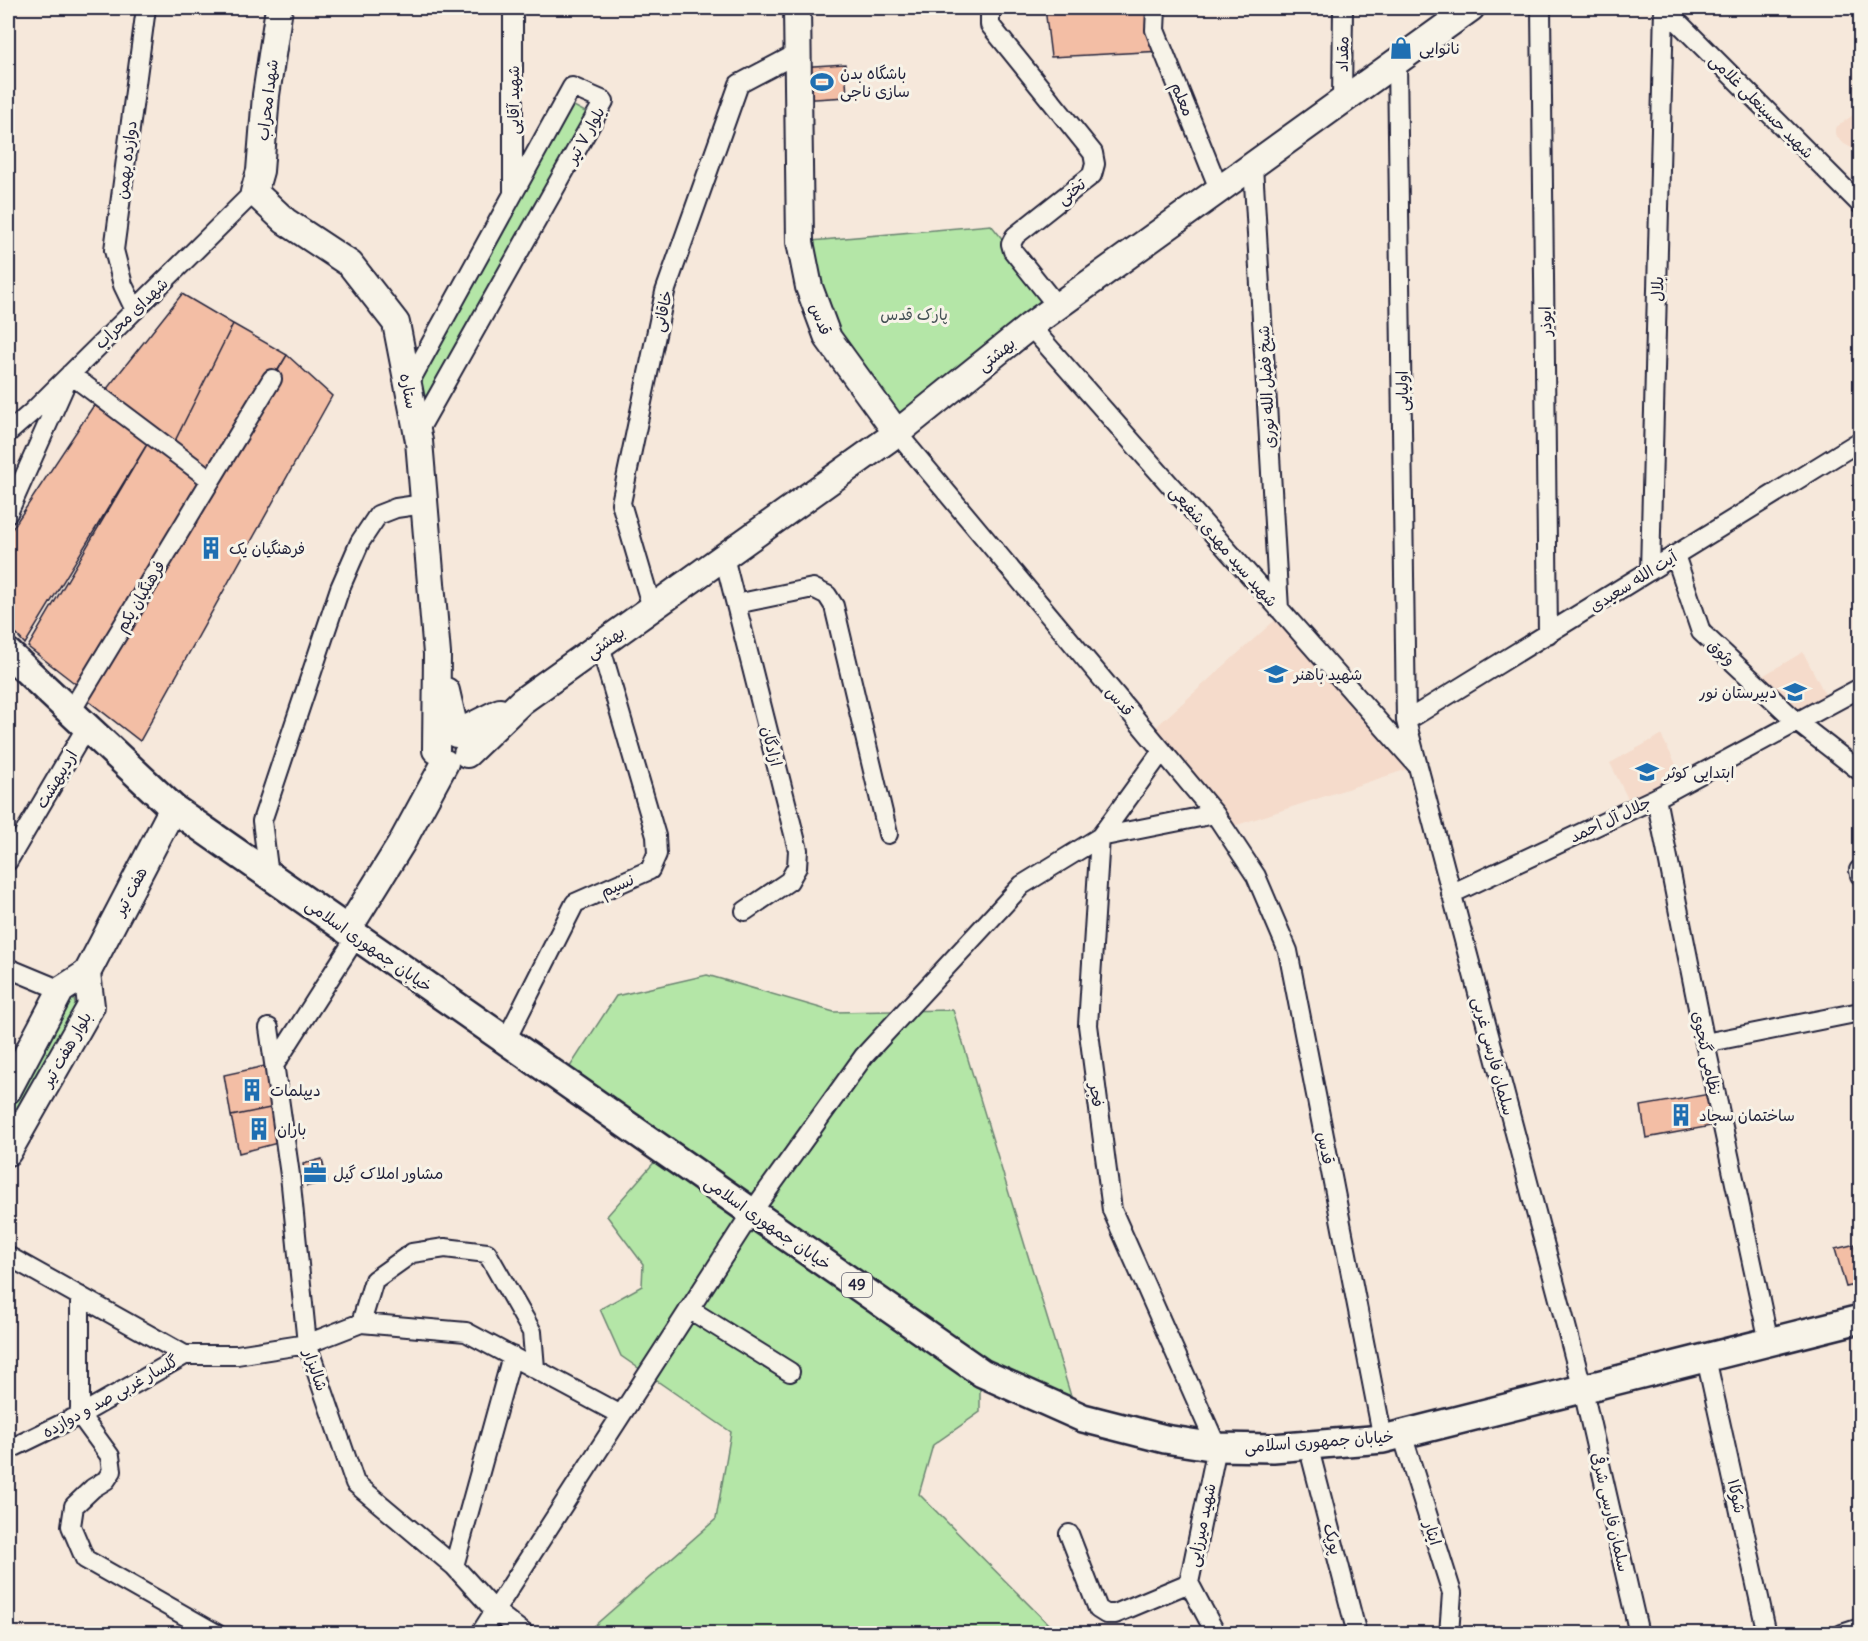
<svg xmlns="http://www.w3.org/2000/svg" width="1868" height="1641" viewBox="0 0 1868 1641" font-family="Delius,'Playpen Sans Arabic',sans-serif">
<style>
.built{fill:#f5dbcb}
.green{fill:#b4e6a7;stroke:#6b8471;stroke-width:1.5}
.building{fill:#f3bea5;stroke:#22223b;stroke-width:1.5}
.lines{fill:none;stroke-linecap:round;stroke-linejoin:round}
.street-casing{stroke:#22223b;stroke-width:22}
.secondary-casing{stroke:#22223b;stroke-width:30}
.primary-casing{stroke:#22223b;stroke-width:32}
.street{stroke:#f7f3e8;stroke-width:18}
.secondary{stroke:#f7f3e8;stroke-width:26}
.primary{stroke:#f7f3e8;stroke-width:27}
.labels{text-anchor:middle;stroke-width:6;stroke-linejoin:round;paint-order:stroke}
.shield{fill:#f7f3e8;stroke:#62616f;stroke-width:1.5}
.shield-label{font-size:15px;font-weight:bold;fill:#22223b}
.poi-label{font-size:16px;fill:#22223b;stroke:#f7f3e8;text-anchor:start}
.street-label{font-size:16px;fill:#22223b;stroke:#f7f3e8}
.park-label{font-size:16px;fill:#465356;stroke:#f7f3e8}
</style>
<rect width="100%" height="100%" fill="#f6e8db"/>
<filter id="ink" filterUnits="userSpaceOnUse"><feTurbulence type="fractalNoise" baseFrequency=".0167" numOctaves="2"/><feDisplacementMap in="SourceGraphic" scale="12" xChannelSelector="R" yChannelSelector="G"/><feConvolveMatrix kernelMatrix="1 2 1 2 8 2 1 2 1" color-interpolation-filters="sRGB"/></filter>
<g filter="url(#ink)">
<!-- built -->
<path class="built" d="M1860,110V153L1841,142L1835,134V128Z
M1283,613L1417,766L1225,829L1148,734Z
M1803,652L1830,704L1797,721L1754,681Z
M1661,735L1685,782L1633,809L1610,763Z"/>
<!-- green -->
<path class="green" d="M570,104L593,116L417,432L409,393Z
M991,225L1057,306L897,433L829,338L800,242Z
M707,975L834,1012L953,1010L1070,1393L1081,1415L983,1371L562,1079L616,996Z
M68,977L78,1015L8,1144V1091Z
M658,1158L980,1381V1412L933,1445L919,1494L1057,1633L585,1634L716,1519L731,1432L621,1356L600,1309L642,1286L643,1264L607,1216Z"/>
<!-- building -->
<path class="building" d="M1045,8H1156L1163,51L1051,57Z
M845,64L847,97L799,100L798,67Z
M182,294L233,324L169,453L94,405Z
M233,324L287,355L211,480L169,453Z
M287,355L332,396L140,741L86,699Z
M94,405L149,441L25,644L8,625V535Z
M149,441L211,480L77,685L28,647Z
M274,1064L280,1106L231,1116L224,1075Z
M1715,1093L1722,1124L1646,1138L1641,1106Z
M280,1106L285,1141L239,1153L231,1116Z
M322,1159L327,1182L307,1186L303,1164Z
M1860,1243V1284L1846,1287L1835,1249Z"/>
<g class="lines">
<!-- street casing -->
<g class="street-casing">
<path id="street" d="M513,8V192
M990,8V25L1093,153L1095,164L1092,175L1015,236L1011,244L1013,251L1057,306
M1156,8L1155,30L1219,189
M1541,8L1548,634
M1664,8L1860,204
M1397,61L1406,721L1583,1390L1639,1634
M1342,101L1343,8
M1253,166L1279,609
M135,310L123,285L114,250L146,8
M1030,326L1416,764
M408,385L572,87L604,101L417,433
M8,433L32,412L254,192
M897,433L1215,814L1256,876L1288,951L1383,1439
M8,513L70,374L211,480
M1675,555L1701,632L1797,722L1860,771
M724,557L798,850L797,867L789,881L745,911
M1650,571L1664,8
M736,604L813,588L827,595L834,606L888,834
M652,608L621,503L665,292L739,84L798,53
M70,713L272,379
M1406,721L1860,441
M1656,798L1705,1043L1769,1342
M1100,837L1088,1025L1112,1210L1217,1447L1189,1583L1216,1634
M1100,837L1215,814
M8,861L86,728
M1859,870L1860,875
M269,876L262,821L340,588L360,542L378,515L396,508L424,504
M1451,894L1656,798L1860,688
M8,968L61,990
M269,1028L290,1175L307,1344L355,1483L454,1566L495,1611L525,1634
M506,1040L575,903L650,870L657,854L656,836L600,645
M1705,1043L1860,1012
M275,1064L356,937
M8,1256L185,1355
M80,1296V1415L110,1456L112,1471L106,1480L93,1488L74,1506L71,1526L85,1559L217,1634
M689,1309L790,1372
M361,1323L374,1280L412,1253L445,1248L487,1253L532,1332L535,1368
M1706,1358L1767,1634
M1402,1434L1452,1593L1449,1634
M1308,1445L1357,1634
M8,1450L80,1415L185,1355H237L307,1344L361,1323L466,1332L621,1415
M1069,1534L1098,1609L1106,1614H1115L1189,1583
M454,1566L512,1356
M480,1634L752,1212L864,1056L1022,885L1100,837L1162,751
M1842,1634L1860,1628"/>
</g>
<!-- secondary casing -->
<g class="secondary-casing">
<path id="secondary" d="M279,8L266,95L260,171L254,192L285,221L350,264L396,323L419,441L437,654L436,750
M797,8L800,242L809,287L828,338L897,433
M446,691L456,734L500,712
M467,754L522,701L897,433L1030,326L1471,8
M347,931L401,844L445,763
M8,1090L61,990L87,973L173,808
M8,1152L91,1006L87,973"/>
</g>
<!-- primary casing -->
<g class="primary-casing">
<path id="primary" d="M8,653L173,808L982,1373L1083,1418L1165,1439L1217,1447L1273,1448L1383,1439L1860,1319"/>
</g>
<!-- street -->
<use href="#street" class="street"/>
<!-- secondary -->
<use href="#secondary" class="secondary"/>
<!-- primary -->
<use href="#primary" class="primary"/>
</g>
</g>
<!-- icons -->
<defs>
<g id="shop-bare" transform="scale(1.8)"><path d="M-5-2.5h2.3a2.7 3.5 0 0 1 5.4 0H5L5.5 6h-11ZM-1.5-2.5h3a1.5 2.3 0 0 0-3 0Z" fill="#1f6fb2" stroke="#f7f3e8" stroke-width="2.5" paint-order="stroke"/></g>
<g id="stadium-bare" transform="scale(1.8)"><path d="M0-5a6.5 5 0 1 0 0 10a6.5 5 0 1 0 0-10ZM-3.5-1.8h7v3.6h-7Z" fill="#1f6fb2" stroke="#f7f3e8" stroke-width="2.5" paint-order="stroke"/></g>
<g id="building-bare" transform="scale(1.8)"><path d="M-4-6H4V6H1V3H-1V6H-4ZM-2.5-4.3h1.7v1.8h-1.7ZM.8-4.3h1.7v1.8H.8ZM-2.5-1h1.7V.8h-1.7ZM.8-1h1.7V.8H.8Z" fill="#1f6fb2" stroke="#f7f3e8" stroke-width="2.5" paint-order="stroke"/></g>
<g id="school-bare" transform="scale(1.8)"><path d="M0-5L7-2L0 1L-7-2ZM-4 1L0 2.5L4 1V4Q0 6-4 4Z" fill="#1f6fb2" stroke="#f7f3e8" stroke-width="2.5" paint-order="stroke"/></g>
<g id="office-bare" transform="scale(1.8)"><path d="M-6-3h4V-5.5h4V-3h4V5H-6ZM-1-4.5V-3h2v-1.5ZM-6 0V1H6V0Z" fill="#1f6fb2" stroke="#f7f3e8" stroke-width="2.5" paint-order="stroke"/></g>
</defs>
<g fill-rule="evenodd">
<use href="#shop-bare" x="1401" y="48"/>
<use href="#stadium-bare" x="822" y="82"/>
<use href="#building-bare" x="211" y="548"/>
<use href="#school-bare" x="1276" y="674"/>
<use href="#school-bare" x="1795" y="692"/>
<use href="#school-bare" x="1647" y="772"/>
<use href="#building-bare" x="252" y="1090"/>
<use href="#building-bare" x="1681" y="1115"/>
<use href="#building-bare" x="259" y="1129"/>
<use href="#office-bare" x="315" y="1173"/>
</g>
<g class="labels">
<!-- shield labels -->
<rect class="shield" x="842" y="1273" width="30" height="24" rx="4.5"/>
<g class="shield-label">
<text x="857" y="1290">49</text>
</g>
<!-- poi labels -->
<g class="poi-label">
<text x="1419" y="54">نانوایی</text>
<text x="840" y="79">باشگاه بدن<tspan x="840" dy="18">سازی ناجی</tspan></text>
<text x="229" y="554">فرهنگیان یک</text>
<text x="1294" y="680">شهید باهنر</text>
<text x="1777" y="698" text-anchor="end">دبیرستان نور</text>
<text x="1665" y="778">ابتدایی کوثر</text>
<text x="270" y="1096">دیپلمات</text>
<text x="1699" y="1121">ساختمان سجاد</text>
<text x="277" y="1135">باران</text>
<text x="333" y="1179">مشاور املاک گیل</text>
</g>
<!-- street labels -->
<g class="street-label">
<text transform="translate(1342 54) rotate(-89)" y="6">مقداد</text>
<text transform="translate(1183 99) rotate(68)" y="6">معلم</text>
<text transform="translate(267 100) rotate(-83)" y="6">شهدا محراب</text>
<text transform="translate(513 100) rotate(-90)" y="6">شهید آقایی</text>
<text transform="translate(1762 106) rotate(45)" y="6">شهید حسینعلی غلامی</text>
<text transform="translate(585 135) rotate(-61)" y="6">بلوار ۷ تیر</text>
<text transform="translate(126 160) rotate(-83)" y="6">دوازده بهمن</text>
<text transform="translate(1071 191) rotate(-38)" y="6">تختی</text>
<text transform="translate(1657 289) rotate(-89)" y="6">بلال</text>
<text transform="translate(662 311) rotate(-77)" y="6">خاقانی</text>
<text transform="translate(131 313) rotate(-44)" y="6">شهدای محراب</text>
<text transform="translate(821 319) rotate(68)" y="6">قدس</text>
<text transform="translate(1545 321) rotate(-91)" y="6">ابوذر</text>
<text transform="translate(996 354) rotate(-39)" y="6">بهشتی</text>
<text transform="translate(1266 387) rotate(-93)" y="6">شیخ فضل الله نوری</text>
<text transform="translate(409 391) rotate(79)" y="6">ستاره</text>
<text transform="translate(1402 391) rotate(-91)" y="6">اولیایی</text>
<text transform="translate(1224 546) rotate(49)" y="6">شهید سید مهدی شفیعی</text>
<text transform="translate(1633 581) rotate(-32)" y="6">آیت الله سعیدی</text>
<text transform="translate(140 596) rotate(-59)" y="6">فرهنگیان یکم</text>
<text transform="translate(605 642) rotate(-36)" y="6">بهشتی</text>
<text transform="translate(1722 652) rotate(43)" y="6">وثوق</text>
<text transform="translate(1120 701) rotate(50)" y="6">قدس</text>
<text transform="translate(772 746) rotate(76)" y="6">ازادگان</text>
<text transform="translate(56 779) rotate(-59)" y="6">اردیبهشت</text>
<text transform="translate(1610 819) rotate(-25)" y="6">جلال آل احمد</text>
<text transform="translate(617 885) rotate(-24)" y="6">نسیم</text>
<text transform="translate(130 891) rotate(-62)" y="6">هفت تیر</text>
<text transform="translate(369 945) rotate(35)" y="6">خیابان جمهوری اسلامی</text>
<text transform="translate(66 1049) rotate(-60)" y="6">بلوار هفت تیر</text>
<text transform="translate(1707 1053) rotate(78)" y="6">نظامی گنجوی</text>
<text transform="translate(1494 1056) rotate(75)" y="6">سلمان فارسی غربی</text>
<text transform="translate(1097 1095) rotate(83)" y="6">فجر</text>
<text transform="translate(1326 1148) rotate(79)" y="6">قدس</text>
<text transform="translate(768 1223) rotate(35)" y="6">خیابان جمهوری اسلامی</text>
<text transform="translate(316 1370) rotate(71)" y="6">شالیزار</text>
<text transform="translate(110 1396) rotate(-29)" y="6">گلسار غربی صد و دوازده</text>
<text transform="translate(1319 1441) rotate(-4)" y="6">خیابان جمهوری اسلامی</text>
<text transform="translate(1737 1496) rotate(78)" y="6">شوکا۱</text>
<text transform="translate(1611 1512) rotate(77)" y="6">سلمان فارسی شرقی</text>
<text transform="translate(1201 1525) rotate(-78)" y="6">شهید میرزایی</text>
<text transform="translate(1433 1533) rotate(73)" y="6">ایثار</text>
<text transform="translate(1333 1539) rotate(76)" y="6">پوپک</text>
</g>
<!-- park labels -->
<g class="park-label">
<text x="914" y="320">پارک قدس</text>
</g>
</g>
<!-- margin -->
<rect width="1868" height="1641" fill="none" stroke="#f7f3e8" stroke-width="30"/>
<rect x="15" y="15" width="1838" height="1611" fill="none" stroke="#22223b" stroke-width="2" filter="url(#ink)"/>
</svg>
